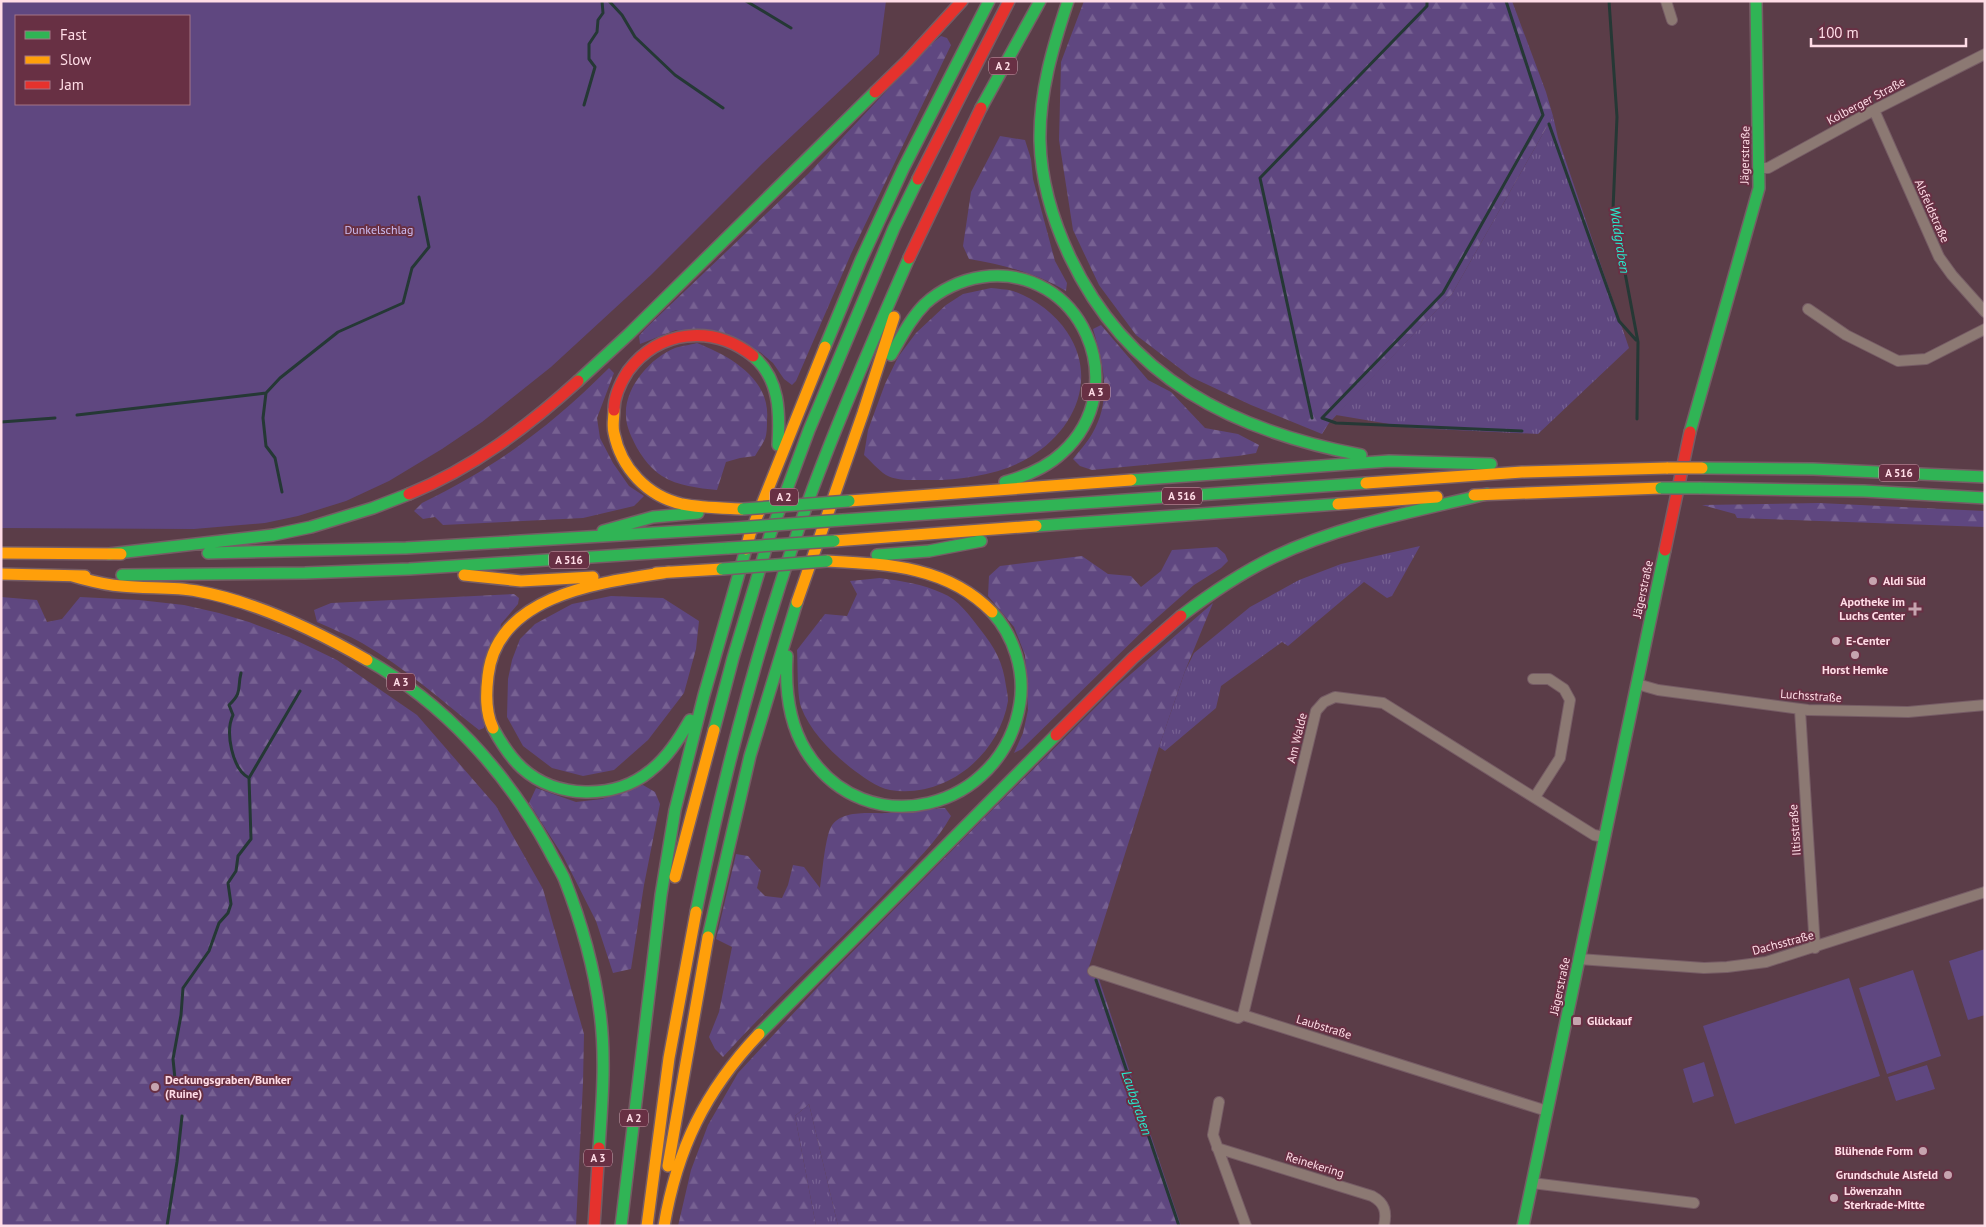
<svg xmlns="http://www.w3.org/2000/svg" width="1986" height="1227" viewBox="0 0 1986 1227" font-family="'PT Sans',sans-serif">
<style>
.grass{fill:url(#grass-tufts)}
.forest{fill:url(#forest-firs)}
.park{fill:#5f4780;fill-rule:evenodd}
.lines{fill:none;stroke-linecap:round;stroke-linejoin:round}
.stream{stroke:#253835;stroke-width:3}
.street-casing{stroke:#765c65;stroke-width:12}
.fast-casing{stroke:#765c65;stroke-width:14}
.slow-casing{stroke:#765c65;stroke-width:14}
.jam-casing{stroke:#765c65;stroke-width:14}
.street{stroke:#8c7973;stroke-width:10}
.fast{stroke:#30b455;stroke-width:11}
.slow{stroke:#ff9f0a;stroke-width:11}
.jam{stroke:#e5322d;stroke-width:11}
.fast-bridge-casing{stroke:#765c65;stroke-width:14;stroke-linecap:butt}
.slow-bridge-casing{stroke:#765c65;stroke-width:14;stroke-linecap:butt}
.fast-bridge{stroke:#30b455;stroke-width:11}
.slow-bridge{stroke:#ff9f0a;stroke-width:11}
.poi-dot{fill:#c6a4af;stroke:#683044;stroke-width:2}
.labels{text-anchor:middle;stroke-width:4;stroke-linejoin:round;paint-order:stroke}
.shield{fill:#683044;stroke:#d2a8b5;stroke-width:1}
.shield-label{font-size:11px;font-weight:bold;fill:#ffdce6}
.street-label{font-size:12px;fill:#ffdce6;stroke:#683044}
.park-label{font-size:12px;fill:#ccbcf0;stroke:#683044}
.poi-label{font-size:12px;font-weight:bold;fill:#ffdce6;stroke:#683044;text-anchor:start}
.water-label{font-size:14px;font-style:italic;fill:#26eacd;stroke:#683044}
</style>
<defs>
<pattern id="grass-tufts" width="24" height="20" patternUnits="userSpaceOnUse" patternTransform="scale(1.25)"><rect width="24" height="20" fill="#5f4780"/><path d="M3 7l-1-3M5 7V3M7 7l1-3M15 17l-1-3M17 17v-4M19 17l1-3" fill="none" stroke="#776192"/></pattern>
<pattern id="forest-firs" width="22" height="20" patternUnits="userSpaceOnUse" patternTransform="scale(1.25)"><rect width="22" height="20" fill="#5f4780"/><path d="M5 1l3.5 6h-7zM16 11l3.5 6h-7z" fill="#776192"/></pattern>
</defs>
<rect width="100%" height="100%" fill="#5b3d48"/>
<!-- grass -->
<path class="grass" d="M1553,116L1558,138L1629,348L1538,434L1413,428L1336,415L1452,294Z
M1420,546L1392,596L1387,598L1364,582L1288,646L1282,642L1221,686L1216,708L1165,751L1159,747L1185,671L1194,653L1250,607L1299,580L1341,564Z
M809,1104L838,1226H816L795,1116Z"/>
<!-- forest -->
<path class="forest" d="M1084,1H1512L1546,92L1553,116L1452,294L1329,423L1322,434L1251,405L1191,377L1136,335L1099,285L1073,230L1059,140L1061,62Z
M941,36L947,38L951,45L851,254L796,381L792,385L784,379L773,363L760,352L676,330L640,344L639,336L646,328L808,174L928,47Z
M1000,136L1025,140L1031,159L1033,179L1055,261L1067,283L1066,291C1036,273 1004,265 969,259L963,246L971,192Z
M991,288C998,289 1006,289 1013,291C1034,298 1055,314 1067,332C1098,378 1075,430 1030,457C1001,475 957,481 924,480C913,480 896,481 886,475C878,470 871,461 864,455L868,430L885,384L898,357L916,333L946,305L963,294Z
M1101,325L1148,380L1171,392L1205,428L1238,434L1259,445L1256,453L1238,456L1092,470L1080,466L1073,459C1079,451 1087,443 1092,434C1112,400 1104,366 1093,329Z
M697,343C730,356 771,379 767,420C767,426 767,434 765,439C762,445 758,451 755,456L740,458L726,462L717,490C698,488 678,486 662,476C651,469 643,458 637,448C632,438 626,427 626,416C624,388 650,358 675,348C681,346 690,345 697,343Z
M609,368L614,373L597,418L600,438L613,463L629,486L644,496L634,506L583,518L443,525L435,517L423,519L414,511L422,503C496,467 550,427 609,368Z
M1819,503L1985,511V527L1737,518L1735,514L1702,505Z
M1217,547L1225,554L1228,561L1221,568L1194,585L1150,624L1022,749L1014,753L1023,733L1028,710L1025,655L1014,627L988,596L989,576L1000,566L1082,556L1108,574L1131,576L1141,587L1161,571L1172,550Z
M880,578C901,581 923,584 942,593C958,599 970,616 980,629C995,648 1003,662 1006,686C1007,691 1008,697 1008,701C999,755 946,799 890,790C877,788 862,776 851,768C831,752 810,731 801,707C797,695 798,665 797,650L825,614L847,616L857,594L850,581Z
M514,594L519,598L518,604L501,624L484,728L479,730C441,700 404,667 362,643C348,635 332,629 317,622L314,610L331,603Z
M611,596L663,598L699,621L696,649L684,693L648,740L614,770L583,776L552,768L523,746L507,717L508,679L512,660L520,639L535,624L572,604Z
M1,597L37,600L47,622L62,619L80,597L139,600L184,605L219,613L249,622L289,637L337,660L417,715L496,806L543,889L584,1034L583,1083L576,1226H1Z
M1213,603L1185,671L1159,747L1089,967L1096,970L1181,1226H838L809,1104L795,1116L816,1226H678L691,1170L708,1125L738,1073L815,990L984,818L1117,686Z
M643,785L655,792L660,804L644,885L631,969L613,973L596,921L563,856L529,803L536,788L576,802L602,799Z
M945,808L951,816C937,842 913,864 892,886C837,944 777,997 723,1057L715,1049L709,1037L719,1012L732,947L716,939L736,854L748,856L761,871L757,888L765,896L782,898L788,885L793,865L804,867L820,888C822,875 825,838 831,827C841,809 871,814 888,813C907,812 926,809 945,808Z"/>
<!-- park -->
<path class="park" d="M1,1H886L879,54L763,163L651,275L551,367L482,422L442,449L389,481L346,501L298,516L265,523L194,529L1,528ZM189,16V104H16V16Z
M1985,949V1015L1968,1020L1949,961Z
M1913,970L1941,1056L1887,1074L1859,988Z
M1849,978L1880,1076L1735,1124L1703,1026Z
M1704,1062L1714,1096L1693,1103L1683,1069Z
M1927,1065L1935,1089L1896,1101L1888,1077Z"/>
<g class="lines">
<!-- stream -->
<path class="stream" d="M609,1L622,15L635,37L675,75L723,108
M746,1L791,28
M1506,1L1543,115L1443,293L1322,418L1336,423L1522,431
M1609,1L1617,117L1613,209L1638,342L1637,419
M584,105L595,67L589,59V44L597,32L598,20L603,13L602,1
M1549,124L1619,321L1636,340
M266,393L263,418L266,446L275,458L282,492
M77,415L266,393L280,378L338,332L403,303L412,268L429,247L419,197
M1312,418L1260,178L1427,6V1
M1,422L55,418
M241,673C237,688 243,692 229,705L233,715C225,732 232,769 249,778
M1096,980L1179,1226
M175,1079L173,1059L181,1015L183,988L209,951L219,923L228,913L231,904L228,883L236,871L238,856L251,839L249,778L300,691
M167,1226L177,1162L182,1116"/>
<!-- street casing -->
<g class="street-casing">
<path id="street" d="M1666,1L1672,20
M1874,110L1939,257L1952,275L1985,312
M1760,168H1768L1874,110L1985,54
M1808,309L1846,335L1898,361L1926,359L1985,329
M1533,679H1549L1564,689L1570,700L1560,758L1535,797
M1637,684L1658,690L1808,710L1908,712L1985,705
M1800,710L1815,948
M1579,959L1704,968L1727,967L1766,962L1985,892
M1093,971L1238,1018L1243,1015L1547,1111
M1243,1015L1316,711L1324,702L1335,697L1383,703L1594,835L1604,837
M1219,1102L1213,1135L1246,1226
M1217,1148L1372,1196C1385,1203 1387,1212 1384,1226
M1532,1183L1694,1203"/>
</g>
<!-- fast casing -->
<g class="fast-casing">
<path id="fast" d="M1068,1C1053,46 1039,93 1040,141C1041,182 1053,221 1070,257C1128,379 1234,431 1361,455
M981,108L1040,1
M825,347L861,260L903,169L989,1
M891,355C901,338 910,319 925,304C940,290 961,280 982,277C1081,263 1135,387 1062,453C1046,468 1026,476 1005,482
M753,356C780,379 780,413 778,445
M578,381L628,335L875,92
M1690,432L1759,188L1756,1
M1702,468L1813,469L1985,477
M1131,480L1389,461L1491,464
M1699,488L1864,491L1985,498
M842,520L1366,483
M1036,526L1338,504
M603,531L653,517L698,513
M208,553L406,548L736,528
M109,554L273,535L311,527L373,508L409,494
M877,555L929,551L981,541
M122,575L305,573L409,569L729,548
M1181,616C1210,594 1241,573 1274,557C1341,525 1416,511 1487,494
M787,656C785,689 788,722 806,751C865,846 1003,811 1020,703C1025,671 1014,636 992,612
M367,660C444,703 506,772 548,848C553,858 559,868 564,878C581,921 594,966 600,1013C606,1057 602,1104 599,1148
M493,728C501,743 509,756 522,768C556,799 615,800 650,771C667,758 679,739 690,720
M714,730L733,658L770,535L809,430L894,228L918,179
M696,912C724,772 761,633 809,499C839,417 874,337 909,258
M708,937L750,756L797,602
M759,1034L1056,735
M621,1226L661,895L675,810L704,695L746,549
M1523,1226L1665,550"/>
</g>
<!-- slow casing -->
<g class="slow-casing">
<path id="slow" d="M614,410C614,418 612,426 614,433C621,468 647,496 682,504C702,508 723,508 743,509
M1366,483L1522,472L1668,468
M1474,495L1661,488
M849,501L1131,480
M1338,504L1437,497
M834,541L1036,526
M746,549L750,534L825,347
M1,553L121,554
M827,561C887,564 947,566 992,612
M656,573L722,569
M1,574L85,576
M464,575L521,581L593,577
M72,576C88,580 104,585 121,586C146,589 172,586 197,591C253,601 318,632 367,660
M797,602L863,413L894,317
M493,728C485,712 486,693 488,676C497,593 604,582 669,572
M675,877L714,730
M668,1166L708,937
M647,1226L669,1058L696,912
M664,1226C677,1149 705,1091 759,1034"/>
</g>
<!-- jam casing -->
<g class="jam-casing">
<path id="jam" d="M875,92L908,60L962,1
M918,179L1009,1
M909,258L981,108
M614,410C614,397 621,382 628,371C659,330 712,324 753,356
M409,494C473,468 527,427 578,381
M1665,550L1690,432
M1056,735L1133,658L1181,616
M594,1226L599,1148"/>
</g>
<!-- street -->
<use href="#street" class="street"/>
<!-- fast -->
<use href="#fast" class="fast"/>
<!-- slow -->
<use href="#slow" class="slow"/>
<!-- jam -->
<use href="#jam" class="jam"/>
<!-- fast-bridge casing -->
<g class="fast-bridge-casing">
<path id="fast-bridge" d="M1661,488H1699
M743,509L849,501
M736,528L842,520
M729,548L834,541
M722,569L827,561"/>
</g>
<!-- slow-bridge casing -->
<g class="slow-bridge-casing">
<path id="slow-bridge" d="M1668,468H1702"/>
</g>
<!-- fast-bridge -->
<use href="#fast-bridge" class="fast-bridge"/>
<!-- slow-bridge -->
<use href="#slow-bridge" class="slow-bridge"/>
</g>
<!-- markers -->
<g class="poi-dot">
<circle cx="1873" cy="581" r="5"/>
<path d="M1912.5 601.5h5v5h5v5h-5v5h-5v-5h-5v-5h5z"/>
<circle cx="1836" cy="641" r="5"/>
<circle cx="1855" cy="655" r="5"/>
<rect x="1572" y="1016" width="10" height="10" rx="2.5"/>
<circle cx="155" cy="1087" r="5"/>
<circle cx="1923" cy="1151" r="5"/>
<circle cx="1948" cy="1175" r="5"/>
<circle cx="1834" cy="1198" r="5"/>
</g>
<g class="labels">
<!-- shield labels -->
<g class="shield">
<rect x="989" y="57.5" width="28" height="17" rx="4"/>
<rect x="1082" y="383.5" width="28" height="17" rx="4"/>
<rect x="1879" y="464.5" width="40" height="17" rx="4"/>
<rect x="1162" y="487.5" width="40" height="17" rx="4"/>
<rect x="770" y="488.5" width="28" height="17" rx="4"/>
<rect x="549" y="551.5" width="40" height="17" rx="4"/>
<rect x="387" y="673.5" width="28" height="17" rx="4"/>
<rect x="620" y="1109.5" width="28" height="17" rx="4"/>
<rect x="584" y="1149.5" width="28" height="17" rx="4"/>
</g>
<g class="shield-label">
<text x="1003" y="70">A 2</text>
<text x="1096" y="396">A 3</text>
<text x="1899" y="477">A 516</text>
<text x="1182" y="500">A 516</text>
<text x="784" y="501">A 2</text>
<text x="569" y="564">A 516</text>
<text x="401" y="686">A 3</text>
<text x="634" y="1122">A 2</text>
<text x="598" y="1162">A 3</text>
</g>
<!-- street labels -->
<g class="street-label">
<text transform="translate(1866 101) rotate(-28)" y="4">Kolberger Straße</text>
<text transform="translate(1745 155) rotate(-89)" y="4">Jägerstraße</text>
<text transform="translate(1932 211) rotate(66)" y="4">Alsfeldstraße</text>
<text transform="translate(1643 589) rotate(-78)" y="4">Jägerstraße</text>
<text transform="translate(1811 696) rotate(4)" y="4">Luchsstraße</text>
<text transform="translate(1297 738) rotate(-76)" y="4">Am Walde</text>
<text transform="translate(1795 830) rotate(-94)" y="4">Iltisstraße</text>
<text transform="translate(1783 943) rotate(-15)" y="4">Dachsstraße</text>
<text transform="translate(1560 986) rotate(-78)" y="4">Jägerstraße</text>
<text transform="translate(1324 1027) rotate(17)" y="4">Laubstraße</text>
<text transform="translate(1315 1165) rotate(17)" y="4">Reinekering</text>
</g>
<!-- park labels -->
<g class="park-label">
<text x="379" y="234">Dunkelschlag</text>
</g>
<!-- poi labels -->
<g class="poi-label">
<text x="1883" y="585">Aldi Süd</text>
<text x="1905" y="606" text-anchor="end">Apotheke im<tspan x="1905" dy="14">Luchs Center</tspan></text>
<text x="1846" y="645">E-Center</text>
<text x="1855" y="674" text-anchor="middle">Horst Hemke</text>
<text x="1587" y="1025">Glückauf</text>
<text x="165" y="1084">Deckungsgraben/Bunker<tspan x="165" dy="14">(Ruine)</tspan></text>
<text x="1913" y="1155" text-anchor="end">Blühende Form</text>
<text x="1938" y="1179" text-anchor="end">Grundschule Alsfeld</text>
<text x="1844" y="1195">Löwenzahn<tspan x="1844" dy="14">Sterkrade-Mitte</tspan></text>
</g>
<!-- water labels -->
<g class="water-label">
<text transform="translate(1620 240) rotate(81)" y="5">Waldgraben</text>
<text transform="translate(1137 1103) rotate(71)" y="5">Laubgraben</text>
</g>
</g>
<!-- border -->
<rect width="1986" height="1227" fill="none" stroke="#ffdce6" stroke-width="5"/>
<!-- legend -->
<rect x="15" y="15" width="175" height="90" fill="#683044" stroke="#a47585"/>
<rect x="25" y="31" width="25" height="8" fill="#30b455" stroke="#a47585"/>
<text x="60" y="40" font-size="15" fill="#ffdce6">Fast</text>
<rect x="25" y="56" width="25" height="8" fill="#ff9f0a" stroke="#a47585"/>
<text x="60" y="65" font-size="15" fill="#ffdce6">Slow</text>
<rect x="25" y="81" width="25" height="8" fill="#e5322d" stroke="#a47585"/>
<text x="60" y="90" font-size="15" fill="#ffdce6">Jam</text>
<!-- scale -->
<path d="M1811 38v8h155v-8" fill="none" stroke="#ffdce6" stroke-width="2.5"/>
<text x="1818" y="38" font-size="15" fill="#ffdce6" stroke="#683044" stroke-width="4" paint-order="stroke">100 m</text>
</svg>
